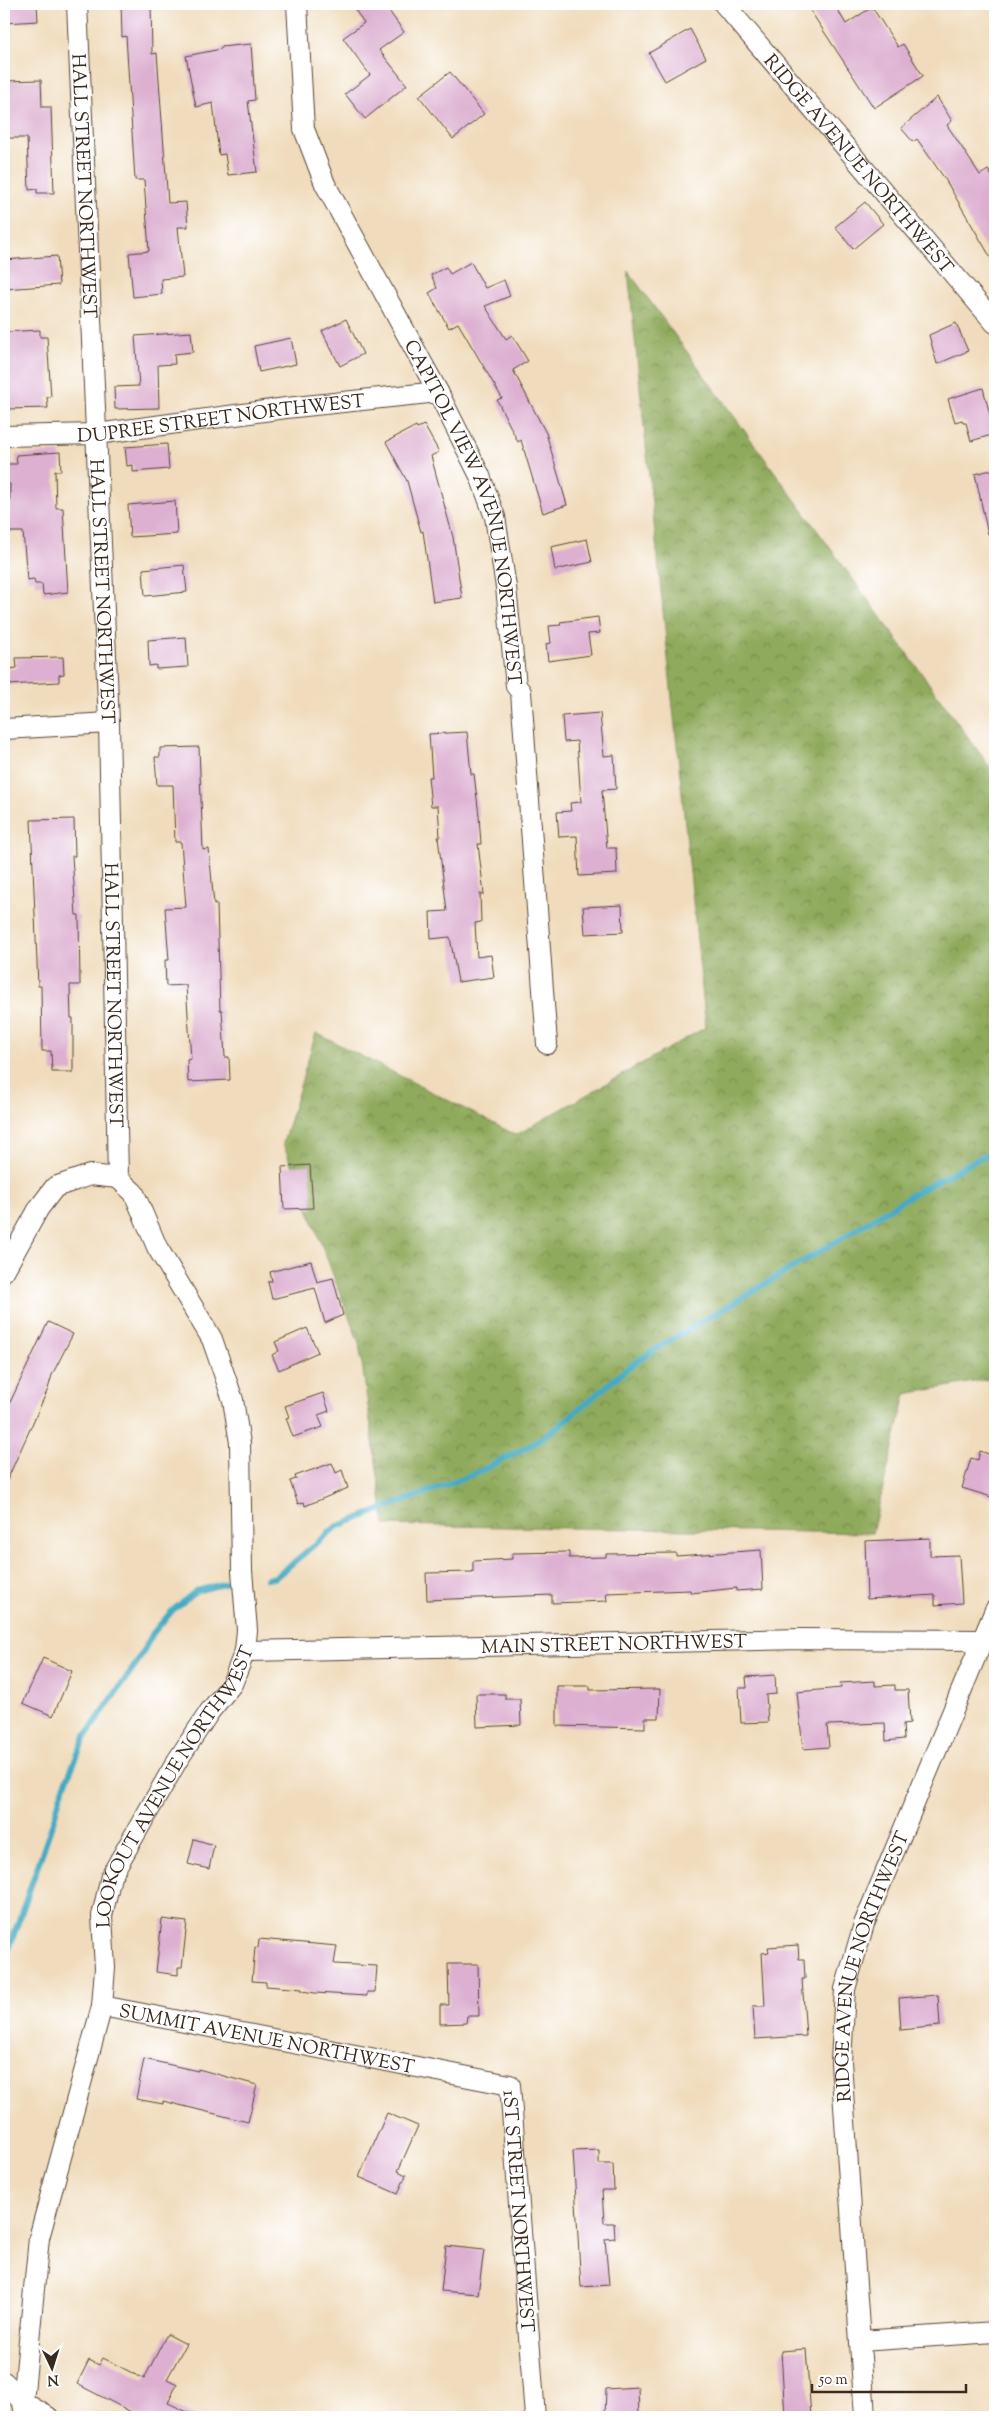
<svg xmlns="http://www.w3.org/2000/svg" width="999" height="2421" viewBox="0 0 999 2421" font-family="'Sorts Mill Goudy',serif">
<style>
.forest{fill:url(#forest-crowns);stroke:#656a3c}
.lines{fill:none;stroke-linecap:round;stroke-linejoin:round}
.stream{stroke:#43aac3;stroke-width:6}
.building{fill:#ddb0d1}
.minor-casing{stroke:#564536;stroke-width:22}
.minor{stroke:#fff;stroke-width:20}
.labels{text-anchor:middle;stroke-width:4.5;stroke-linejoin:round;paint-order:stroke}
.street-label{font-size:19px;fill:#3b2a1e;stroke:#fff}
</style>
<defs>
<pattern id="forest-crowns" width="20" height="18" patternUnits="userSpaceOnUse" patternTransform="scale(1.25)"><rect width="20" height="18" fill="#8faa5b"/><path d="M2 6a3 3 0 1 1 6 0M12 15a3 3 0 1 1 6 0" fill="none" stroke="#768b4b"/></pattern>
</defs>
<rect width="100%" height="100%" fill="#fff"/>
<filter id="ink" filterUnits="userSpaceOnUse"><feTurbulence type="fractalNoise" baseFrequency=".02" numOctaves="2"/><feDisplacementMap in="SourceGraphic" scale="10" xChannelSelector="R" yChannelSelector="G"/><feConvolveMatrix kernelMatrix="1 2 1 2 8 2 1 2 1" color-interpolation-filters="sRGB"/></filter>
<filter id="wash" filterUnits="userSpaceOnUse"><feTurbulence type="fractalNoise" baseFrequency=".0096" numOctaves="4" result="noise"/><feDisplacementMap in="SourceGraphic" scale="20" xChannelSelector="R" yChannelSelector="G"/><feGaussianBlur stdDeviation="1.12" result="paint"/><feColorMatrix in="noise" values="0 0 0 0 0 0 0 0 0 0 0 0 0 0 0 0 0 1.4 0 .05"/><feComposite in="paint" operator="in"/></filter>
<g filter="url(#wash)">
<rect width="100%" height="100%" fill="#f0dcbc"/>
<!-- forest -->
<path class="forest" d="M628,271L995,774V1391L990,1379L906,1394L872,1533L385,1525L359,1343L283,1143L316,1033L516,1135L706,1027Z"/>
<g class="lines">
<!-- stream -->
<path class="stream" d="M267,1579L276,1577L336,1527L479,1472L533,1444L558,1427L629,1367L654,1350L839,1240L916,1192L995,1150
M4,1963L53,1822L61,1794L85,1737L138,1661L153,1633L172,1611L196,1591L227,1583"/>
</g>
<g id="blocks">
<!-- building -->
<path class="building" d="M4,4H37L38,21L5,23Z
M121,4H151L152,54L157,53L168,203L186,202L188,227H178L183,277L161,279L162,294L133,297L129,253L149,251L144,180H135L126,36L122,37Z
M351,4H384L404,32L379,50L407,85L365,119L345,94L370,75L343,38L364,23Z
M806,4H834L846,24L872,7L898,47L903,44L923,76L874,108Z
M690,29L706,58L665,81L649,53Z
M251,44L255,100L248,101L257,172L228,175L225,154L219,155L213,103L196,107L186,56L221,49V47Z
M450,72L484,114L453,139L419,96Z
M41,80L42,107H51L54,193H37V189L29,190L27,138H4V81Z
M937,97L952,121L947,125L980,175L988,170L995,181V265L945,179L917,139L913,142L901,128Z
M865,202L883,224L853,249L835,227Z
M57,256L59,285L4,289V260Z
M471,262L485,288L504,280L510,296L485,306L506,339L512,335L528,361L513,370L546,433L567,505L543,513L521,440L518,442L497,400L502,398L458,323L449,328L429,293L437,288L431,275L446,267L450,274Z
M346,319L363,354L340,366L322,331Z
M956,323L968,351L937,364L929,335Z
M40,330V337H47L51,397H47L48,408L7,409L4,332Z
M191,332L193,352L174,354L175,364L158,365L159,408L115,409L114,387L139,386L135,336Z
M291,338L296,364L259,372L254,346Z
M983,388L995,434L971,441L966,423H963L962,420L955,422L948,399Z
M424,425L439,452L431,456L453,537L462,598L433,602L423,531L421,532L407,481L386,442L416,426L417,428Z
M167,444L169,469L133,472V465L127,466L125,447Z
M60,452L61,471H55L56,508H63L68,592L43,595L42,584H35L34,579L27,580L23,532H9L10,484H6L5,464H17L16,455Z
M995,469V533L988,534L975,474Z
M175,501L177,534L130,537L128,505Z
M587,539L592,562L555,570L551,547Z
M184,565L187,592L145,596L143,569Z
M598,617L600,633L588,634L591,655L548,661L546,644L551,643L549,626L561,625L560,622Z
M186,637L188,667L156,669V665L149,666L148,640Z
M63,657L64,674L59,675V682L8,685V669L17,668L16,658Z
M600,713L604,756L614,755L616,789L602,790L607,848H616L617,874L579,876L577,836L559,837L557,812L571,811L570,803L581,802L577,741L564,742L562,716Z
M467,732L471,774H474L479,816L481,844H478L484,894H480L481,922L475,923L477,957L491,955L494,977L458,982L450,937L431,939L430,912L447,911L438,837H440L438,806H431L428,777H432L429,734Z
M199,747L203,850L209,849L214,905L217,904L220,1010H222L225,1057H229L230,1080L188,1082L187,1060L191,1059L186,985L166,986L165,960H169L165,908L186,907L181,842H175L173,785H157L155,757H160V748Z
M74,819L75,856H72L76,915H79L80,985H70L71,1018H73V1072H52L51,1051H42L41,986H38L31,820Z
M622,905L623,932L585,934L583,907Z
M310,1165L313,1208L284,1209L282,1167Z
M311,1261L317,1282L333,1278L343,1315L325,1323L315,1288L272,1299L268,1282L272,1281L270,1272Z
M48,1322L73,1334L52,1375L48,1389L4,1487V1415Z
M307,1328L318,1352L279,1370L272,1355L279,1351L275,1342Z
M323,1393L329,1411L318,1415L323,1427L293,1437L286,1418L289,1417L285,1406Z
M980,1451L995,1456V1498L962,1488L971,1458L978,1460Z
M332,1463L336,1473L342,1470L348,1488L305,1506L304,1502L298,1504L290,1481L296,1479L295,1476Z
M930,1538V1556L959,1555L962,1603L935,1605V1595L867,1599L865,1541Z
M761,1550L763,1589L736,1591V1588L691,1593L690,1590L606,1593L607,1601L552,1603V1595L427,1600L426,1573L473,1572V1561L512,1559V1553L569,1552V1558L606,1557V1554L676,1553V1556Z
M43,1658L72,1671L53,1716L23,1703Z
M775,1675L776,1694L766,1695L768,1722L741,1723L739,1688H747L746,1677Z
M875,1681V1686L895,1685V1690H908L910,1723L903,1724L904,1739L886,1741L885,1723L827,1725L829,1747L803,1749L797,1692L841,1688L840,1683Z
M557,1686H590V1690L660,1689L659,1718H645V1728L557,1726Z
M476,1694H505V1699H520L521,1725L477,1727Z
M194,1839L214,1845L209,1869L188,1864Z
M162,1919L187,1922L182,1967H178V1975L156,1972Z
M259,1939L337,1946L334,1964L377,1966L375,1992H367V1996L315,1993L302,1991V1989L266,1986V1982L252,1981L255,1947L258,1948Z
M798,1945L799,1959H804L805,1979H802L806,2036L755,2039L753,2006H765L762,1953L769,1952L768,1947Z
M448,1964H478L479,2016H467L466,2023L440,2024V2005H449Z
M938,1995L940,2026L901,2030L899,1998Z
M144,2059L198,2071V2069L257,2085L248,2122L163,2101V2104L136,2099Z
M387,2113L418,2126L398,2171L406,2175L398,2194L359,2177Z
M599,2150V2164H613L614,2190H602L604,2223H614L615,2238L605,2239L609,2285L581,2287L573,2151Z
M446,2246L484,2250L478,2294L441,2291Z
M167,2334L186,2344L167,2379L177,2384L168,2403L198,2417H141L77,2384L89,2360L99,2365L103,2358L144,2379Z
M806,2349L811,2417H785L781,2351Z
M638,2387L639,2417L605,2416L606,2389Z"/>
</g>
</g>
<g filter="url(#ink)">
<use href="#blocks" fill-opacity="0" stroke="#564536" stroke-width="1"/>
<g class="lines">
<!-- minor casing -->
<g class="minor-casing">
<g id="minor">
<path id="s1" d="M77,4L109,723L118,1178"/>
<path id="s2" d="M297,4L304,129L325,184L438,392L480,476L495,517L506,587L516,686L521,692L547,1044"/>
<path id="s3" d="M724,4L995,323"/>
<path id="s4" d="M4,436L97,434L286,408L438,392"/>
<path d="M4,729L109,723"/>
<path d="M4,1271L39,1208L55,1187L90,1175L118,1178"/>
<path id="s5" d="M245,1651L802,1639L983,1640"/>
<path id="s6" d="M102,2006L510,2085L535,2417"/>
<path d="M860,2341L995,2332"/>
<path d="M4,2382L23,2402L48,2417"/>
<path id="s7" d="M25,2417L23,2402L39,2238L102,2006L105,1968L102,1916L111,1876L177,1761L210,1711L232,1684L245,1651L247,1630L242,1571L240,1443L233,1400L212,1339L157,1247L134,1193L118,1178"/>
<path id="s8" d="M865,2417L841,2062L845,1989L864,1924L995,1610"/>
</g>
</g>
<!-- minor -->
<use href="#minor" class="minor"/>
</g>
</g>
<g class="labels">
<!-- street labels -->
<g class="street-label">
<text dy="7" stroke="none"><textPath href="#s3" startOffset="209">RIDGE AVENUE NORTHWEST</textPath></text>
<text dy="7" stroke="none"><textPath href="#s1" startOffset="182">HALL STREET NORTHWEST</textPath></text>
<text dy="7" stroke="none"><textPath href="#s4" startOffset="218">DUPREE STREET NORTHWEST</textPath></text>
<text dy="7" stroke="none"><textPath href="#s2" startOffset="545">CAPITOL VIEW AVENUE NORTHWEST</textPath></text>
<text dy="7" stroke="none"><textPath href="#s1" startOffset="588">HALL STREET NORTHWEST</textPath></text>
<text dy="7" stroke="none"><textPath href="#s1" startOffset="992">HALL STREET NORTHWEST</textPath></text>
<text dy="7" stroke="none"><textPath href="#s5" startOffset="369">MAIN STREET NORTHWEST</textPath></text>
<text dy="7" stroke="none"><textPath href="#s7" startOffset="659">LOOKOUT AVENUE NORTHWEST</textPath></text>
<text dy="7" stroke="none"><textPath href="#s8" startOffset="456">RIDGE AVENUE NORTHWEST</textPath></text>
<text dy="7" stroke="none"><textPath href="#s6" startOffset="168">SUMMIT AVENUE NORTHWEST</textPath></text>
<text dy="7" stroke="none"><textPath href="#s6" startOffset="542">1ST STREET NORTHWEST</textPath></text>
</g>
</g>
<!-- margin -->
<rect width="999" height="2421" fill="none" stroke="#fff" stroke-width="20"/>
<!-- north arrow -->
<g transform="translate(52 2368) rotate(176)" stroke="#ffffff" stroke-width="4" paint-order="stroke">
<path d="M0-4L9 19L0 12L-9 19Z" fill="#3b2a1e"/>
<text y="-8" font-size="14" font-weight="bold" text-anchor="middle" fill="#3b2a1e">N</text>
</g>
<!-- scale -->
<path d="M812 2384v8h154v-8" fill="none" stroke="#3b2a1e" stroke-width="2.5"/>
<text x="819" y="2384" font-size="15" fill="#3b2a1e" stroke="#ffffff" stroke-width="4" paint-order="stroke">50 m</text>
</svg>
